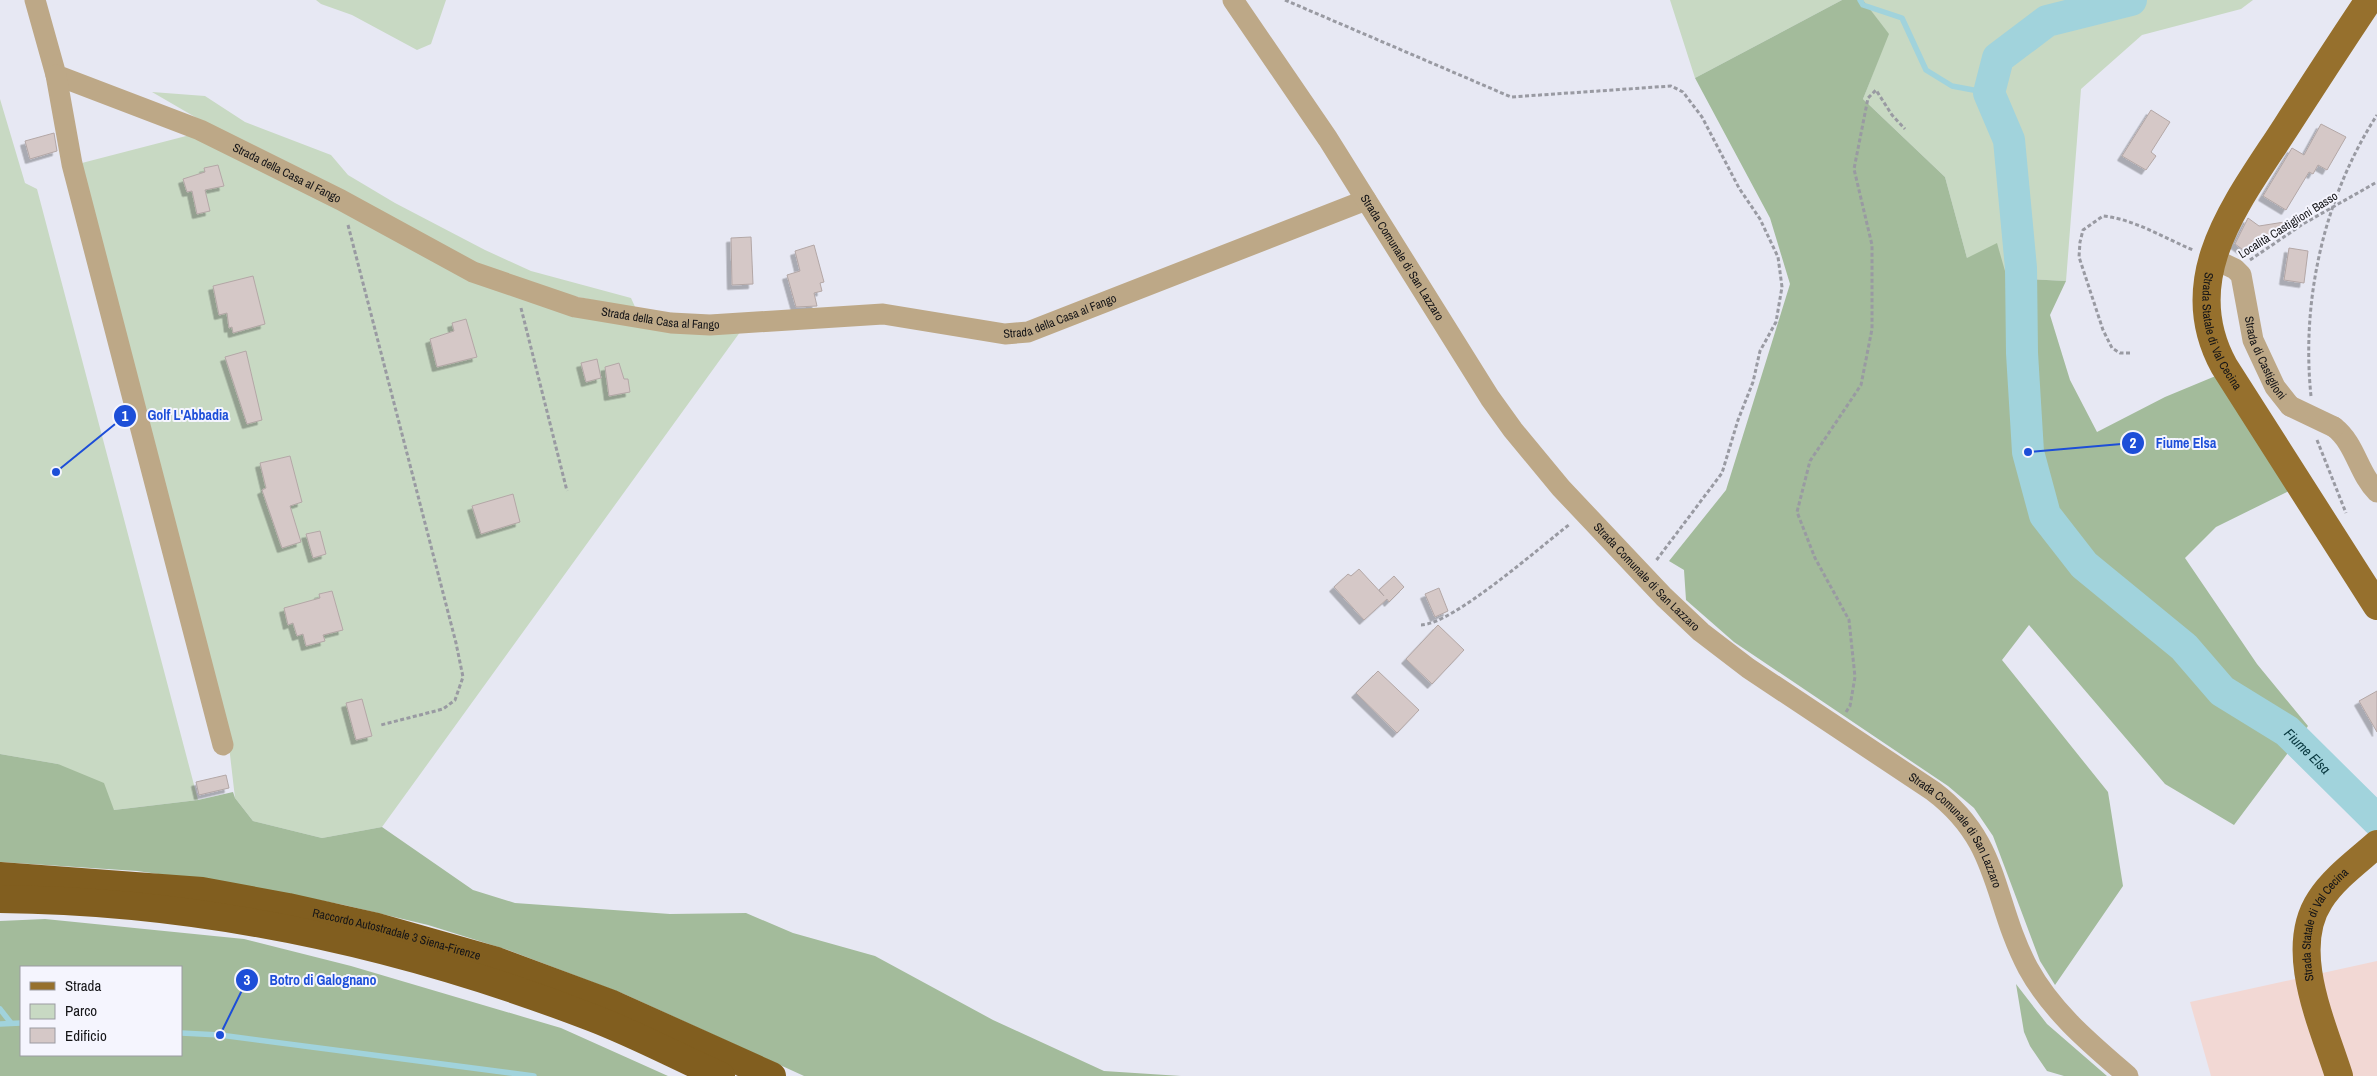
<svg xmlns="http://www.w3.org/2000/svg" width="2377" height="1076" viewBox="0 0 2377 1076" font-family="'Archivo Narrow',sans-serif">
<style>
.industrial{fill:#f2d8d4}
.green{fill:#c8d9c3}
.forest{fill:#a3bb9b;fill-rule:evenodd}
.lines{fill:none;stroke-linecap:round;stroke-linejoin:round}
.stream{stroke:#a1d3dc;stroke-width:5.5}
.river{stroke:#a1d3dc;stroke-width:32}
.building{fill:#d5c8c7;stroke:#b3a7a6;filter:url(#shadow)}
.path{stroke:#999aa2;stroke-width:3;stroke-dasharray:4 2.5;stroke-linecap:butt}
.minor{stroke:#bda887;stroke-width:21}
.major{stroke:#96702d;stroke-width:28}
.highway{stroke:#815e1f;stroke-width:28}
.minor-bridge{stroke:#bda887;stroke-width:21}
.labels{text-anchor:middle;stroke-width:4;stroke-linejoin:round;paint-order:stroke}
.street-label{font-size:12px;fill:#141417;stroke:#f5f5fe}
.water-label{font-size:14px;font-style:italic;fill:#07373e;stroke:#f5f5fe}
.leader{fill:none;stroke:#1d4ed8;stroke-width:2}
.callout-dot{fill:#1d4ed8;stroke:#f5f5fe;stroke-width:2}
.mark-label{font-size:15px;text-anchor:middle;font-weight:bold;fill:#fff}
.callout-label{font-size:14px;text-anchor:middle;font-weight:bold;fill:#1d4ed8;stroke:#f5f5fe;stroke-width:4;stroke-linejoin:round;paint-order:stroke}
</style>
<defs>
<filter id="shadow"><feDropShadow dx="-4.5" dy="4.5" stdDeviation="0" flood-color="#0004"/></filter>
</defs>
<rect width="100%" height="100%" fill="#e7e8f3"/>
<!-- industrial -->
<path class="industrial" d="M2377,961V1076H2211L2190,1002Z"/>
<!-- green -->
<path class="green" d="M316,0H446L431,44L417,50L352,15L321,4Z
M1670,0H1842L1695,78Z
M1863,0H2253L2241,9L2142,35L2081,89L2066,281L2007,278L1967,258L1945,177L1863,99L1888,34Z
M152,92L205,96L245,122L331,155L348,175L395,203L485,250L531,271L631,298L636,309L559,293L491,271L214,128Z
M0,99L25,183L37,189L198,800L114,810L58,764L0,754Z
M190,135L492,285L743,328L382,827L322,838L253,821L235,798L229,746L78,164Z"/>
<!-- forest -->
<path class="forest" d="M1842,0H1863L1889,34L1863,99L1945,177L1967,258L1997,243L2007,278L2066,281L2050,315L2070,380L2097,432L2165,397L2218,375L2291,490L2216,527L2185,558L2257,664L2308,726L2234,825L2165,784L2029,625L2002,660L2108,792L2123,886L2055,985L2040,961L1993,836L1974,808L1948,786L1734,642L1686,600L1684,570L1669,561L1726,490L1790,284L1770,218L1695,78Z
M0,754L58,764L104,783L114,810L198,800L233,792L235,798L253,821L322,838L382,827L473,890L515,903L670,914L746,913L793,933L875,956L993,1020L1104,1071L1181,1076H804L624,994L508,950L428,925L344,905L251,887L137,871L0,862Z
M45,919L244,939L351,966L561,1028L668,1076H0V921ZM21,967H181V1055H21Z
M2016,984L2047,1024L2107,1076H2064L2047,1071L2030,1046L2024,1032Z"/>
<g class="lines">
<!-- stream -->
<path class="stream" d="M1860,0L1863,5L1902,18L1926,70L1952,86L1989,93
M0,1009L11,1023
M0,1024L21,1023
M181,1033L220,1035L534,1076"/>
<!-- river -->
<path class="river" id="s1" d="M2131,0L2047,21L1998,58L1989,93L2009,140L2021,268L2022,353L2028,452L2045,515L2084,565L2184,647L2222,691L2287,731L2377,820"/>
</g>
<!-- building -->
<path class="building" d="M2151,110L2170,122L2151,152L2156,156L2146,170L2122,156Z
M2321,124L2346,137L2327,170L2318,165L2313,174L2309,172L2286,210L2263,196L2292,148L2304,155Z
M54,133L57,151L30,159L25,141Z
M218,165L224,186L205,190L210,211L197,214L192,191L187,192L183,179L205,172L204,168Z
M2248,218L2259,226L2297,220L2246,252L2235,244Z
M751,237L753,284L732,285L731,238Z
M814,245L824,282L820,283L822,291L814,293L817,306L796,307L787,275L800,271L795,251Z
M2289,248L2308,251L2304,283L2284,280Z
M253,276L265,324L233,333L232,327L229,328L227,313L219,315L213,286Z
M466,319L477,357L437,367L430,339L454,331L452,323Z
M246,351L262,420L247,424L225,357Z
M597,359L601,378L586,382L581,363Z
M619,363L624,379H628L630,392L609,396L605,367Z
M290,456L302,502L290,506L301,542L282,548L262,490L266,488L260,463Z
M513,494L520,522L481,534L472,506Z
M320,531L326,554L313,558L306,534Z
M1359,569L1384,596L1379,590L1394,576L1404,587L1389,602L1387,599L1364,620L1334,587L1348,574L1351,576Z
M1439,588L1448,611L1435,617L1425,594Z
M332,591L343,630L323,635L325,641L306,646L303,634L297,636L293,623L288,625L284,608L320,598L319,594Z
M1438,625L1464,650L1432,684L1406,659Z
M1378,671L1419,710L1397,733L1356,693Z
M2377,691V732L2359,701Z
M362,699L372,736L356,740L346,703Z
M226,775L229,788L199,795L196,782Z"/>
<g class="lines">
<!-- path -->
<path class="path" d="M1285,0L1511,97L1671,86L1683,92L1702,117L1739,188L1760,219L1778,257L1782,287L1776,322L1760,351L1753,382L1738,420L1722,473L1655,562
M348,225L456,643L463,677L455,700L443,709L381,725
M2250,260L2303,224L2377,182
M521,308L567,491
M2130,353H2120L2112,348L2103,330L2079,257L2080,242L2083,230L2103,216C2134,219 2164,238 2193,250
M2311,396C2301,300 2324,197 2377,115
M2317,440L2346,513
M1421,625C1453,624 1540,547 1570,524
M1846,712L1850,706L1855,677L1849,620L1815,558L1797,512L1810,461L1861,385L1872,329V245L1854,169L1868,98L1876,90L1892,115L1905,129"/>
<!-- minor -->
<g class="minor">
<path id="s2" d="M35,0L56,75L200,130L341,200L473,272L575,307L671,323L710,325L883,314L1005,334L1028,332L1366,200"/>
<path id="s3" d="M1233,0L1328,139L1490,398L1513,430L1561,488L1664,597L1701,632L1748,668L1933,791C2001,842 1992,900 2028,968C2052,1012 2091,1044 2128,1076"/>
<path d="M56,75L72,164L223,745"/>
<path id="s4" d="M2212,258L2235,269L2241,275L2253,340L2275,387L2290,406"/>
<path d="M2334,427C2356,444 2358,473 2377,492"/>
</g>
<!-- major -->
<g class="major">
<path id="s5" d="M2369,0C2341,42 2313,85 2286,127C2239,200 2175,277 2224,366L2377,606"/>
<path id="s6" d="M2339,1076C2323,1025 2287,950 2320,900C2334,878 2358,861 2377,844"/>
</g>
<!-- highway -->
<g class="highway">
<path id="s7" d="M0,876L202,891L288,907L377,927L497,961L610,1003L772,1076"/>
<path d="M0,899C203,901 404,945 593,1018C637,1035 678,1057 721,1076"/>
</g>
<!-- minor-bridge -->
<path class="minor-bridge" d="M2290,406L2334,427"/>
</g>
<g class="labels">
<!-- street labels -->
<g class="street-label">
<text dy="4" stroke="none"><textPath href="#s2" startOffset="329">Strada della Casa al Fango</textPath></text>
<text transform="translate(2288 225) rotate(-32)" y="4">Località Castiglioni Basso</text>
<text dy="4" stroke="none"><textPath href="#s3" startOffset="308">Strada Comunale di San Lazzaro</textPath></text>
<text dy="4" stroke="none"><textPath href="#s2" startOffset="1139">Strada della Casa al Fango</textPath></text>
<text dy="4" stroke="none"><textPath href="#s2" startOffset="734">Strada della Casa al Fango</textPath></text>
<text dy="4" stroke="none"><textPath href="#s5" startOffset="379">Strada Statale di Val Cecina</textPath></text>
<text dy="4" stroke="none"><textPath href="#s4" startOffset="121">Strada di Castiglioni</textPath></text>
<text dy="4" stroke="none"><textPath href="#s3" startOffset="712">Strada Comunale di San Lazzaro</textPath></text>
<text dy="4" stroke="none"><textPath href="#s3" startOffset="1116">Strada Comunale di San Lazzaro</textPath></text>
<text dy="4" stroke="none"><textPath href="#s6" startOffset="161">Strada Statale di Val Cecina</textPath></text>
<text dy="4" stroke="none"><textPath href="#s7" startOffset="402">Raccordo Autostradale 3 Siena-Firenze</textPath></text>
</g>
<!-- water labels -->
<g class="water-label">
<text dy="5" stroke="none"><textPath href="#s1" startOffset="969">Fiume Elsa</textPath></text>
</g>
</g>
<!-- callouts -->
<path class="leader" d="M56 472L125 416M2028 452L2133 443M220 1035L247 980"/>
<g class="callout-dot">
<circle cx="56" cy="472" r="5"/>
<circle cx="2028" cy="452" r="5"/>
<circle cx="220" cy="1035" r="5"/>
<circle cx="125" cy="416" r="12"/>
<circle cx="2133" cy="443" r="12"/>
<circle cx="247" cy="980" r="12"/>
</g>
<g class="mark-label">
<text x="125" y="421">1</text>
<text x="2133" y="448">2</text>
<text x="247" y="985">3</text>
</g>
<g class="callout-label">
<text x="188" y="420">Golf L'Abbadia</text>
<text x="2186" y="448">Fiume Elsa</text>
<text x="323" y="985">Botro di Galognano</text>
</g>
<!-- legend -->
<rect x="20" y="966" width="162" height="90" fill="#f5f5fe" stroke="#9b9ba2"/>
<rect x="30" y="982" width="25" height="8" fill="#96702d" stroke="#9b9ba2"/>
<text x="65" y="991" font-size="15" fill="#141417">Strada</text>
<rect x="30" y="1004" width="25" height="15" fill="#c8d9c3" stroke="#9b9ba2"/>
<text x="65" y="1016" font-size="15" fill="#141417">Parco</text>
<rect x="30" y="1028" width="25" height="15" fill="#d5c8c7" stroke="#9b9ba2"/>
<text x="65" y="1041" font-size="15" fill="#141417">Edificio</text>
</svg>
